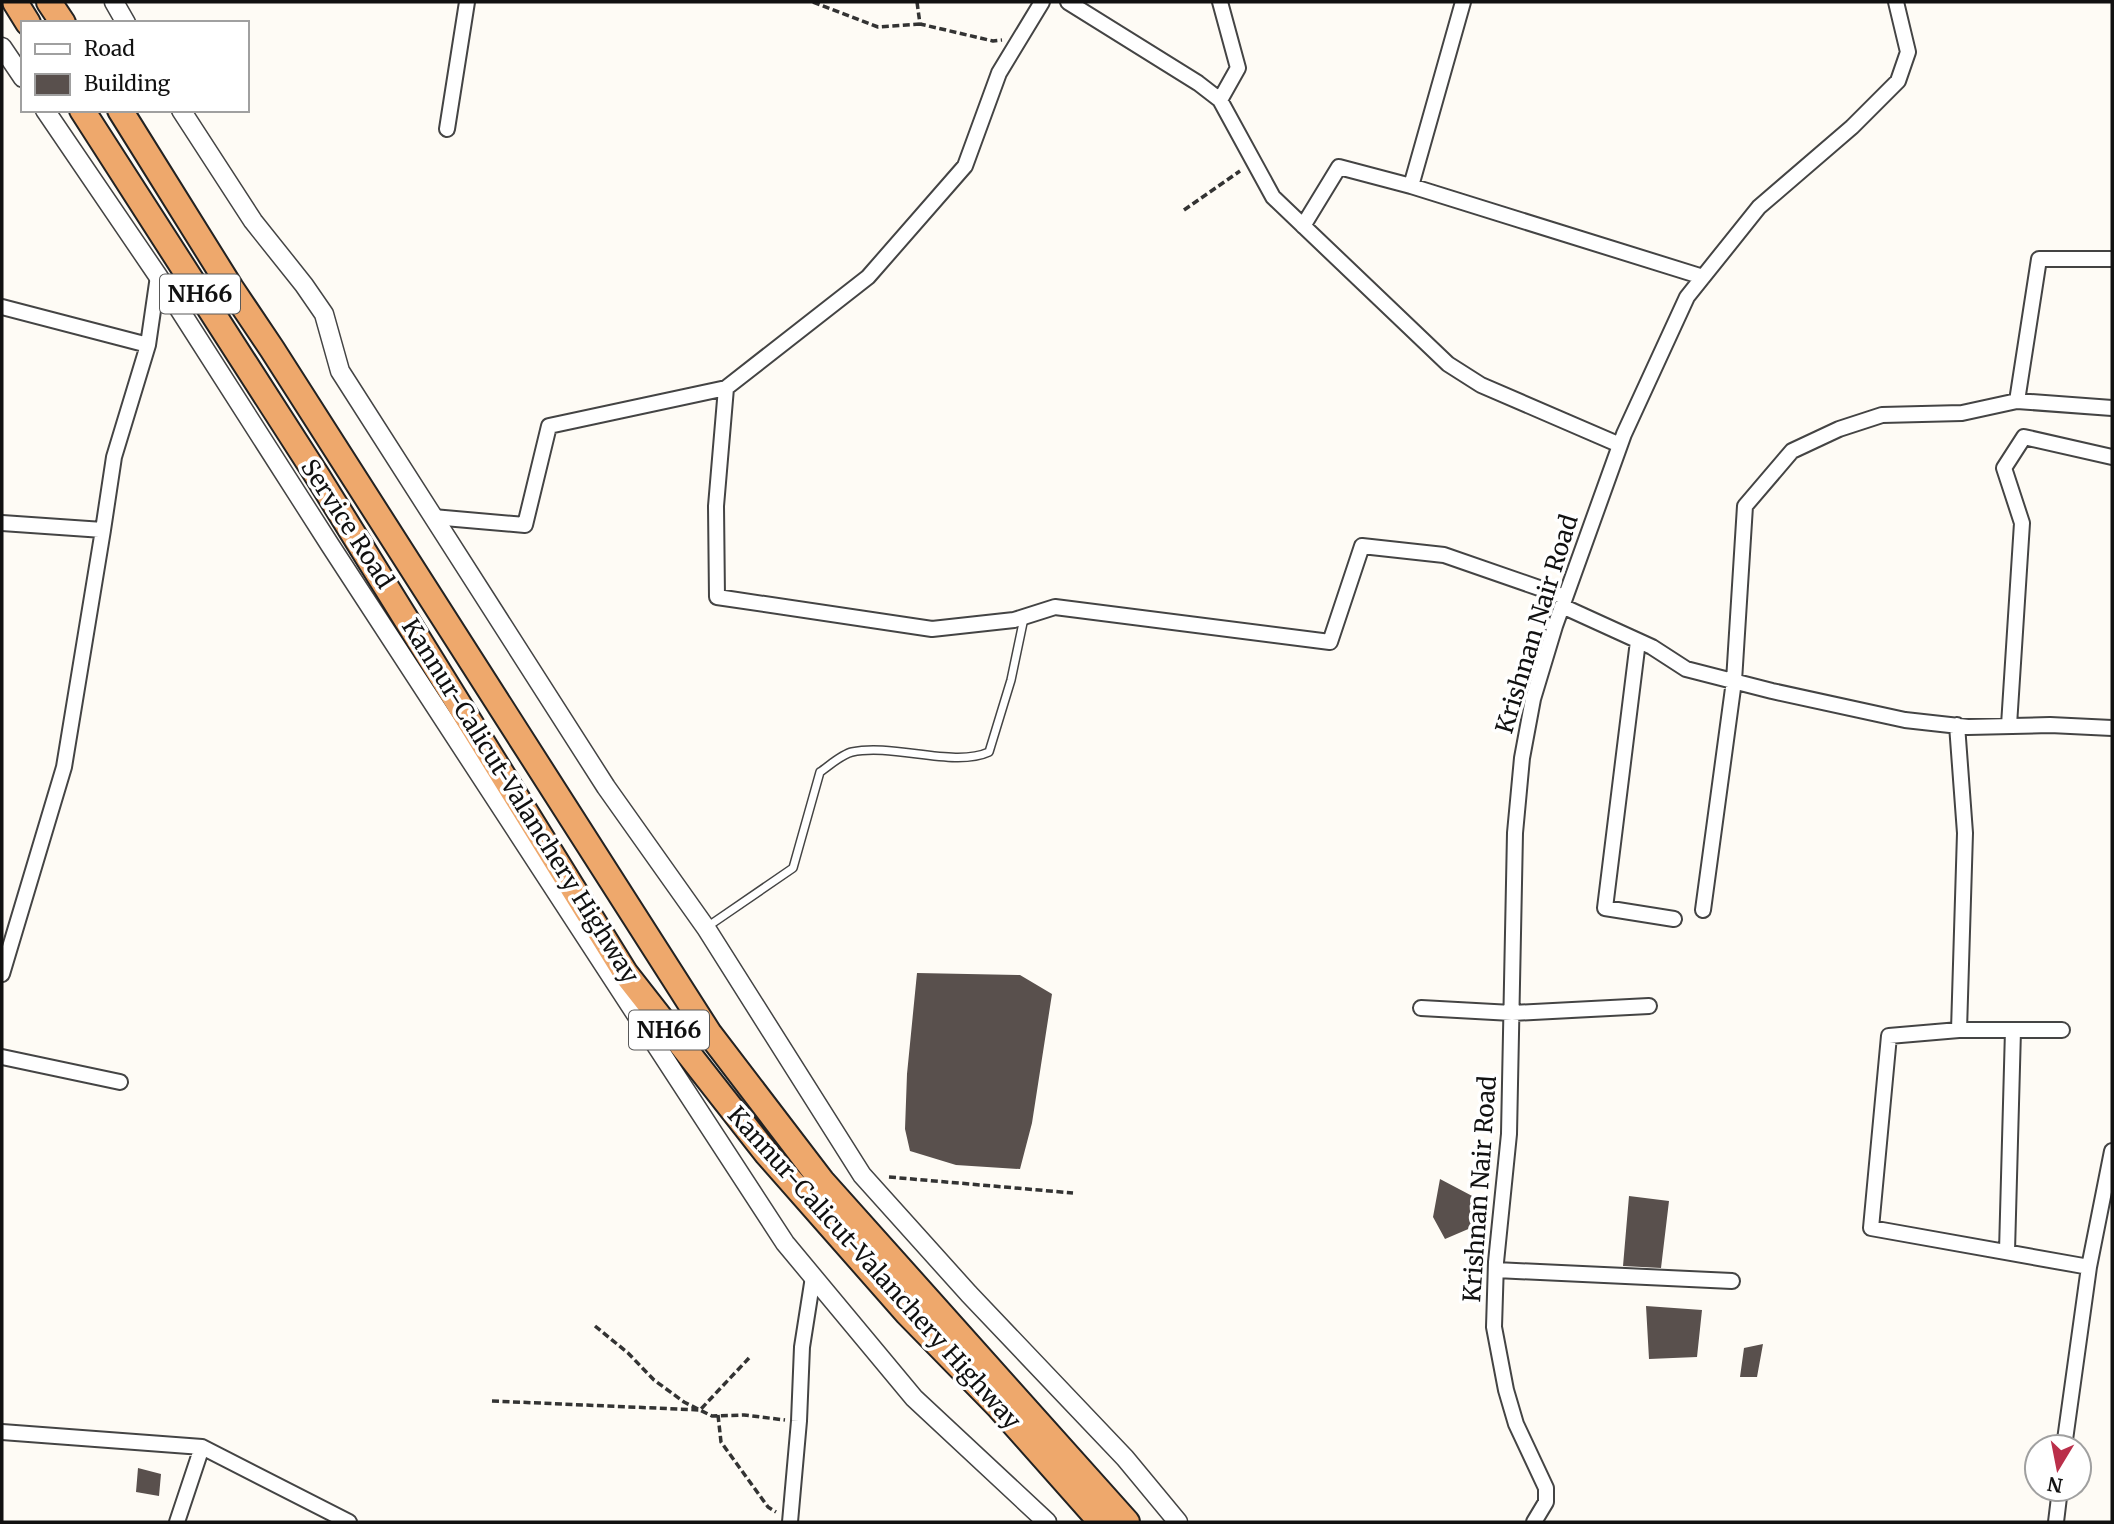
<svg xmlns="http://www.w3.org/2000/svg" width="2114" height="1524" viewBox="0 0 2114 1524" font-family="Merriweather,serif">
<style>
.building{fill:#59504d}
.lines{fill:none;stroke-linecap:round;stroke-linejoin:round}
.service-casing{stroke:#444;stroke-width:10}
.minor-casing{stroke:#444;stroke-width:18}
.tertiary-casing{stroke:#444;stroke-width:21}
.trunk-casing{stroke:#222;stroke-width:28}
.path{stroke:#333;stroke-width:3.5;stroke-dasharray:7 3.5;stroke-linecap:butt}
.service{stroke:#fff;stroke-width:7}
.minor{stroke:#fff;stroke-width:14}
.tertiary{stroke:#fff;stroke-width:18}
.trunk{stroke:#eea86c;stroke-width:24}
.labels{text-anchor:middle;stroke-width:7;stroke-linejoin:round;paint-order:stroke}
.shield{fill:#fff;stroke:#585858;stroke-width:2}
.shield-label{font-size:23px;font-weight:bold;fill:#111}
.street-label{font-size:24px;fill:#111;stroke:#fff}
</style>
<rect width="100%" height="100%" fill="#fefbf5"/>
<!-- building -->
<path class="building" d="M917,973L1020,975L1052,994L1032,1123L1020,1169L956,1165L910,1151L905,1129L907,1074Z
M1440,1179L1476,1198L1473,1227L1445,1239L1433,1217Z
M1629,1196L1669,1201L1661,1268L1623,1266Z
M1646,1306L1702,1310L1697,1357L1649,1359Z
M1763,1344L1757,1377H1740L1744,1348Z
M138,1468L161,1474L159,1496L136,1492Z"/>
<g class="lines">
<!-- service casing -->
<g class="service-casing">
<path id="service" d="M707,927L793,868L820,772C829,766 842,754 852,752C893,743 954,768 989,752L1011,680L1024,618"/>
</g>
<!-- minor casing -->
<g class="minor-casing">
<path id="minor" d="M1068,2L1198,83L1220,100L1273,197L1448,364L1481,385L1620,445
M1220,100L1238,68L1220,2
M447,129L467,2
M1411,186L1463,2
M1303,226L1339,167L1411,186L1703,277
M2112,259H2039L2017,401L2112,408
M2,307L148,345
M726,388L868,277L965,166L999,73L1042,2
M433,517L525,525L549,426L726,388L716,506L717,597L932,629L1014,620L1055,607L1330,642L1362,546L1444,555L1565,597
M2,523L103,530L64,767L2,974
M103,530L114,457L148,345L158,276
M1562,606L1652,647L1686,669L1772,691L1905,720L1968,727L2050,725L2112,728
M1638,641L1605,908L1674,919
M1957,725L1965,833L1959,1030H2062
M2009,725L2022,523L2004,468L2024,437L2112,457
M1703,910L1734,681L1745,506L1792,451L1839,429L1882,415L1962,413L2017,401
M1421,1008L1512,1013L1649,1006
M1959,1030L1889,1036L1871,1228L2089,1267
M2,1057L120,1082
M2007,1251L2013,1030
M1496,1270L1732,1281
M2,1432L202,1447L349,1522
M2064,1447L2089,1267L2112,1151
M177,1522L202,1447
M790,1522L799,1421L802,1347L813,1277
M1534,1522L1546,1502V1488L1516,1424L1506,1390L1494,1327L1496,1262L1509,1134L1515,833L1522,758L1533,699L1555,626L1624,434L1687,297L1759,207L1852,127L1898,81L1908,52L1896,2
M2056,1522L2060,1489"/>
</g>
<!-- tertiary casing -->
<g class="tertiary-casing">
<path id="tertiary" d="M114,2L126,23
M2,47L23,78
M45,110L158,276L330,545L785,1243L914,1398L1047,1522
M181,110L253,221L304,285L324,314L340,371L606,787L706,928L862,1175L969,1294L1125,1458L1178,1522"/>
</g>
<!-- trunk casing -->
<g class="trunk-casing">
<path id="trunk" d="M15,2L28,23
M49,2L63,23
M82,110L318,477L626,974L767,1154L907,1313L998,1406L1101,1522
M120,110L231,288L272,349L709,1033L822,1181L1127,1522"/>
</g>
<!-- path -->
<path class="path" d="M813,2L878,27L920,24
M917,2L920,24L993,41L1002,40
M1184,210L1240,171
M889,1177L1073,1193
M595,1326L628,1353L654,1380L684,1402L712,1416L744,1415L785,1420
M492,1401L700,1410L749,1358
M718,1415L721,1442L768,1507L776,1512"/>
<!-- service -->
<use href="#service" class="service"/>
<!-- minor -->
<use href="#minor" class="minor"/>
<!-- tertiary -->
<use href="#tertiary" class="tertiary"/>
<!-- trunk -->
<use href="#trunk" class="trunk"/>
</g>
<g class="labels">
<!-- shield labels -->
<g class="shield">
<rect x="160" y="274.5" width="80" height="39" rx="5"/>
<rect x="629" y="1010.5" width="80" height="39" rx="5"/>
</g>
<g class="shield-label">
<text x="200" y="302">NH66</text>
<text x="669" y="1038">NH66</text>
</g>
<!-- street labels -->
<g class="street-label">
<text transform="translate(347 524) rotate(57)" y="8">Service Road</text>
<text transform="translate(1537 624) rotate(-73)" y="8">Krishnan Nair Road</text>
<text transform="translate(520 801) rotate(58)" y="8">Kannur-Calicut-Valanchery Highway</text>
<text transform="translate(1480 1189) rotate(-86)" y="8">Krishnan Nair Road</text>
<text transform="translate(874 1268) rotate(48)" y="8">Kannur-Calicut-Valanchery Highway</text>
</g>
</g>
<!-- border -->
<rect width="2114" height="1524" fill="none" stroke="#111111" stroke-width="7"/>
<!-- legend -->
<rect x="21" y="21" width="228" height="91" fill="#ffffff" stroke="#a0a0a0" stroke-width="2"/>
<rect x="35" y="44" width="35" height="10" fill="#ffffff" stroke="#a0a0a0" stroke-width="2"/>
<text x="84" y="56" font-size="21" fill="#111111">Road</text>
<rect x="35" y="74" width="35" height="21" fill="#59504d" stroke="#a0a0a0" stroke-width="2"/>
<text x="84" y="91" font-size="21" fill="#111111">Building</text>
<!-- north arrow -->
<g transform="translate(2058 1468) rotate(190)"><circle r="33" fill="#ffffff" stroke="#a0a0a0" stroke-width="2"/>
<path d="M0-5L12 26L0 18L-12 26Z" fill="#ba2f4a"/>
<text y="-10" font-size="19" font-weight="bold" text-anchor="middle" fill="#111111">N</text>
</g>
</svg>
